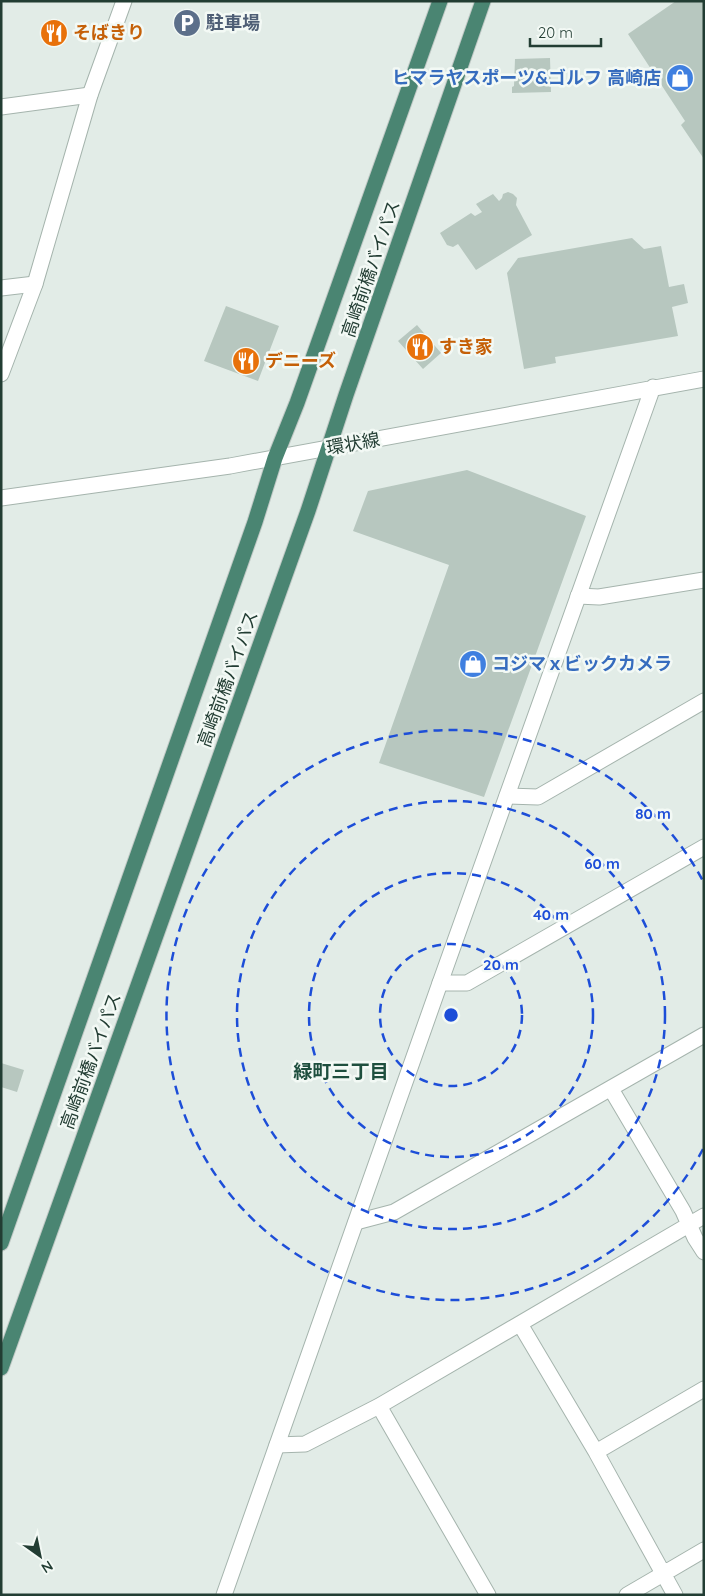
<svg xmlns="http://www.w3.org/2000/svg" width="705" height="1596" viewBox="0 0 705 1596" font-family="Quicksand,'Noto Sans JP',sans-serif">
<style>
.building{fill:#b7c7bf}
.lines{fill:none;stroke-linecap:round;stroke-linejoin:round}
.minor-casing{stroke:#a5b4ad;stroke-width:17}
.tertiary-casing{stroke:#a5b4ad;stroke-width:17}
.trunk-casing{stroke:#c1c9c6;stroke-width:17}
.minor{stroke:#fff;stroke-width:15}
.tertiary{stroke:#fff;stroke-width:15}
.trunk{stroke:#4a8572;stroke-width:15}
.ring{fill:none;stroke:#1d4ed8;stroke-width:2.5;stroke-dasharray:9 6}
.labels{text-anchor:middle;stroke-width:5;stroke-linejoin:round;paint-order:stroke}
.service-label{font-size:18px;font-weight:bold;fill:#4e5e75;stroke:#f3f9f5;text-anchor:start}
.food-label{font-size:18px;font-weight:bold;fill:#c56008;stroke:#f3f9f5;text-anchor:start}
.shop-label{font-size:18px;font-weight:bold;fill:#366cbe;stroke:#f3f9f5;text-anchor:end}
.street-label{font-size:18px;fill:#223d33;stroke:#f3f9f5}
.neighbourhood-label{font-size:19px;font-weight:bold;fill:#1e4f3e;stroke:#f3f9f5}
.centre{fill:#1d4ed8;stroke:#f3f9f5;stroke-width:2.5}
.ring-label{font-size:15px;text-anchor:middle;font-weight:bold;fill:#1d4ed8;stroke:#f3f9f5;stroke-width:5;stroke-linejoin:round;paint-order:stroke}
</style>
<rect width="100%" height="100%" fill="#e2ece7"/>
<!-- building -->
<path class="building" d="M676,1H704V159L681,125L685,121L628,34Z
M550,58L551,92L512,93V87L514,86L515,59Z
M508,192L513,194L517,198L516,205L532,235L476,270L458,244L453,247L447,245L440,233L471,213L475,216L482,212L476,204L493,194L499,201L502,198L503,194Z
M632,238L644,249L661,246L669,287L684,284L688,303L672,307L678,336L555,357L556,363L524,369L507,273L518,258Z
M226,306L279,326L258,381L204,361Z
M417,325L441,353L423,369L398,341Z
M467,470L586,516L484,797L379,763L449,565L353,531L368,491Z
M1,1063L24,1070L17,1092L1,1087Z"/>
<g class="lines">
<!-- minor casing -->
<g class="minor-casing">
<path id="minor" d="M1,107L90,95
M1,288L35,284
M578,596L599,597L704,580
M507,796L538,797L704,701
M440,983H467L704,847
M611,1089L683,1211L695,1238L704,1252
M356,1222L394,1212L704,1035
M520,1324L596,1452L675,1595
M379,1406L488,1595
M277,1445L305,1444L379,1406L704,1216
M596,1452L704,1389
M663,1574L704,1550"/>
</g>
<!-- tertiary casing -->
<g class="tertiary-casing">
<path id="tertiary" d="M1,374L35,284L90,95L124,1
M1,498L230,466L704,379
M224,1595L440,983L653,387
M627,1595L663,1574"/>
</g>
<!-- trunk casing -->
<g class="trunk-casing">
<path id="trunk" d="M1,1243L255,522L275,458L297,403L440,1
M1,1368L308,511L346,395L483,1"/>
</g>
<!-- minor -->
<use href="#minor" class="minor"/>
<!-- tertiary -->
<use href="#tertiary" class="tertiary"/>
<!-- trunk -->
<use href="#trunk" class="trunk"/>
</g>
<!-- distance rings -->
<g class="ring">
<circle cx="451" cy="1015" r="71"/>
<circle cx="451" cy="1015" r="142"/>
<circle cx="451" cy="1015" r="214"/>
<path d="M703 1149A285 285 0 1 1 703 881"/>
</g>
<!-- icons -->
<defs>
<g id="parking-disc" transform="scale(1.4375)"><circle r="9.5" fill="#5c6f8a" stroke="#f3f9f5"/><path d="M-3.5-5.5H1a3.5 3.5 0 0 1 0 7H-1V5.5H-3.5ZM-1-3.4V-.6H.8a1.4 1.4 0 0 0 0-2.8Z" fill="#fff"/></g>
<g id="restaurant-disc" transform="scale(1.4375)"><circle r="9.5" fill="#e8710a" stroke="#f3f9f5"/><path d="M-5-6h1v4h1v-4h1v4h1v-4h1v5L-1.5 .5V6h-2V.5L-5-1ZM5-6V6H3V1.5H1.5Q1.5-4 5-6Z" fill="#fff"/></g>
<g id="shop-disc" transform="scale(1.4375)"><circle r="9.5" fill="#3f7fe0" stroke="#f3f9f5"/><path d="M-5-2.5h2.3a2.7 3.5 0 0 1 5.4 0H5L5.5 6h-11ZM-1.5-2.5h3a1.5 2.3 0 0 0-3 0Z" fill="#fff"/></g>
</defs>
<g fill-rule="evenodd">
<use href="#parking-disc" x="187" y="23"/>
<use href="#restaurant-disc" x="54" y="33"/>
<use href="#shop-disc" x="680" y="78"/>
<use href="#restaurant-disc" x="420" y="347"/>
<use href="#restaurant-disc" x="246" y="361"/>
<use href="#shop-disc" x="473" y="664"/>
</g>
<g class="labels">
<!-- service labels -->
<g class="service-label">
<text x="206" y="29">駐車場</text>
</g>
<!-- food labels -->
<g class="food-label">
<text x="73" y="39">そばきり</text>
<text x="439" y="353">すき家</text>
<text x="265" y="367">デニーズ</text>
</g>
<!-- shop labels -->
<g class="shop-label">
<text x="661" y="84">ヒマラヤスポーツ&amp;ゴルフ 高崎店</text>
<text x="492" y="670" text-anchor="start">コジマｘビックカメラ</text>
</g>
<!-- street labels -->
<g class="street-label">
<text transform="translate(371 269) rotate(-71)" y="6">高崎前橋バイパス</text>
<text transform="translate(353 444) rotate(-10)" y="6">環状線</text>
<text transform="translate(228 679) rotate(-70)" y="6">高崎前橋バイパス</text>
<text transform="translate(91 1061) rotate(-70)" y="6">高崎前橋バイパス</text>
</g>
<!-- neighbourhood labels -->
<g class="neighbourhood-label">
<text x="341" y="1078">緑町三丁目</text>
</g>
</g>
<circle cx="451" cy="1015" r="8" class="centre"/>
<g class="ring-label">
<text x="653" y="819">80 m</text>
<text x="602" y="869">60 m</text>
<text x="551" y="920">40 m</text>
<text x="501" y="970">20 m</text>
</g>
<!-- border -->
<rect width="705" height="1596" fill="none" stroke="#223d33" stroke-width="5"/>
<!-- north arrow -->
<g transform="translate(40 1556) rotate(147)" stroke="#f3f9f5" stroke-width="4" paint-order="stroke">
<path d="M0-4L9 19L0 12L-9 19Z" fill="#223d33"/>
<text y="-8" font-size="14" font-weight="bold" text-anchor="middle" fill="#223d33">N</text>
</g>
<!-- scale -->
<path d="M530 38v8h71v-8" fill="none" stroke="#223d33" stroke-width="2.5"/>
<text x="538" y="38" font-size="15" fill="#223d33" stroke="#f3f9f5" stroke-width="4" paint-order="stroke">20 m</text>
</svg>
